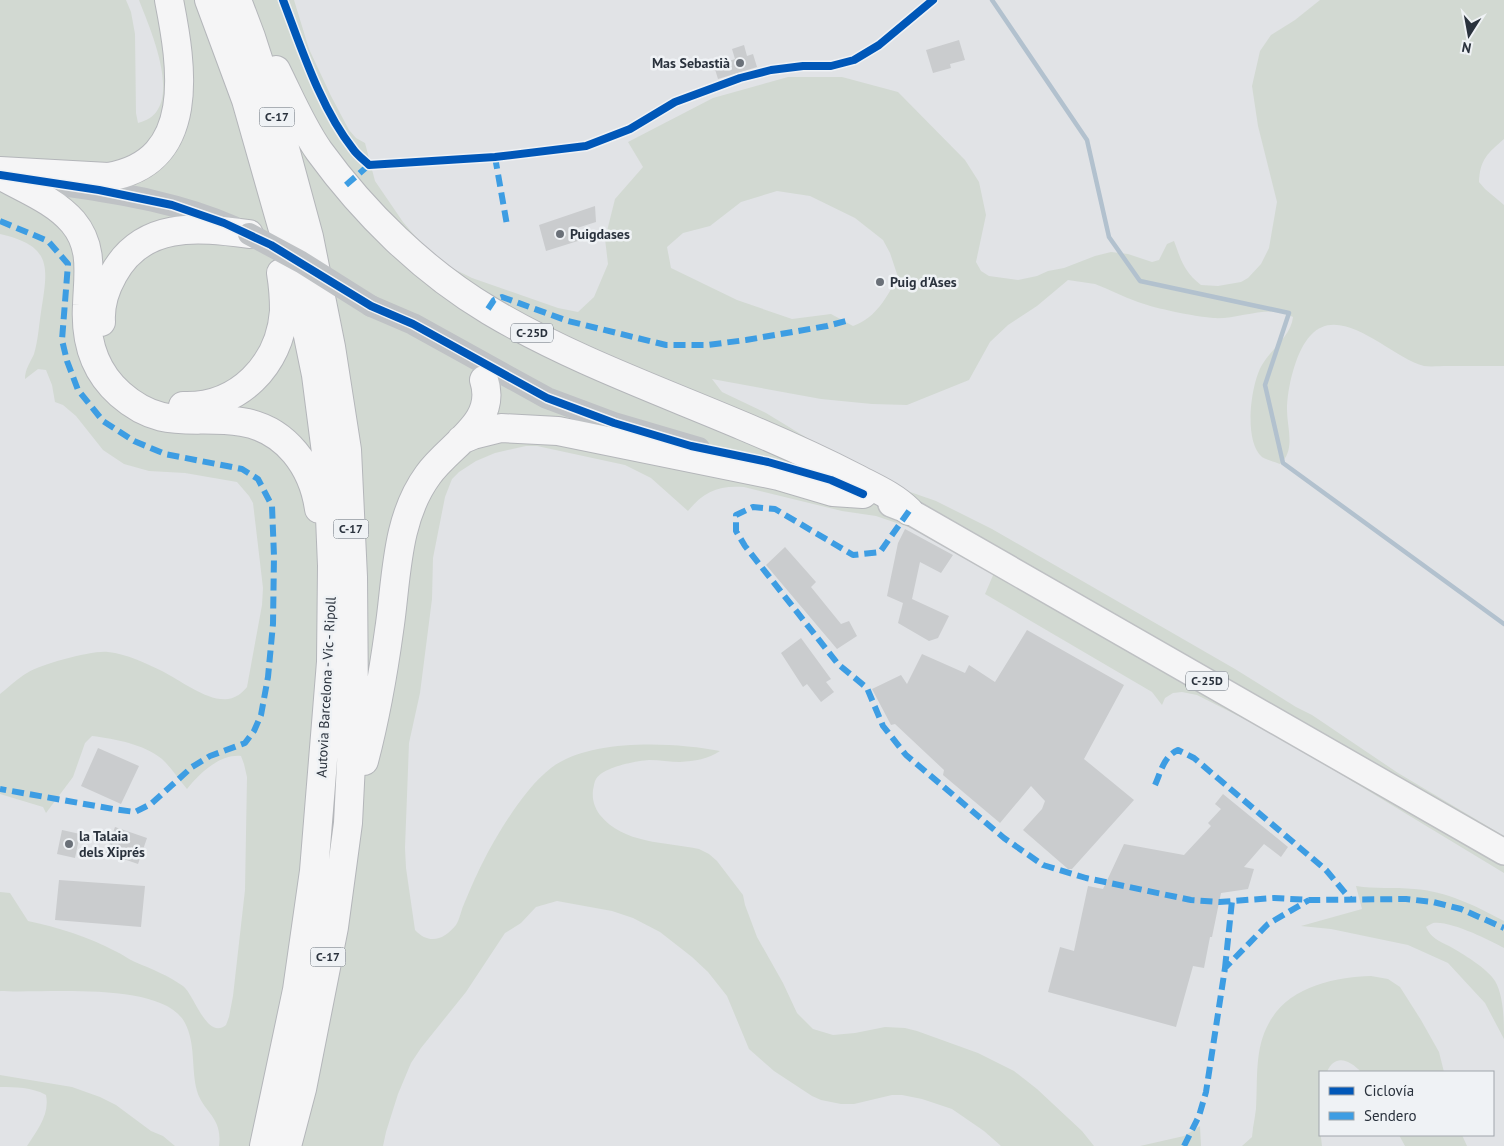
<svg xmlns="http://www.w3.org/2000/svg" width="1504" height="1146" viewBox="0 0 1504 1146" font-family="'PT Sans',sans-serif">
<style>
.green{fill:#d2d9d2;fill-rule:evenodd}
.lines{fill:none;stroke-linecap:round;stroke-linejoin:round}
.stream{stroke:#b2c1ce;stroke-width:4.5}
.building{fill:#caccce}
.primary-casing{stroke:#bec0c3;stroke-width:28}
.highway-casing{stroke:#b4b6ba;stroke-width:30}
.secondary{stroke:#bfc2c5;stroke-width:22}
.primary{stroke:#f5f5f6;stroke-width:25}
.highway{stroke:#f5f5f6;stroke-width:28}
.secondary-bridge{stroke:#bfc2c5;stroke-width:22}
.quiet{stroke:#3d9de3;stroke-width:6;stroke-dasharray:12 6;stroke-linecap:butt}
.cycleway-casing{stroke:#eff2f5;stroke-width:11}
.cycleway{stroke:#0057b8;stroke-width:8}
.poi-dot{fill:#6a7078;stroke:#eff2f5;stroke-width:2}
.labels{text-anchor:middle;stroke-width:5;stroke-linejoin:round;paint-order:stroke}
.shield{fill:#eff2f5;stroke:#656c74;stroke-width:1}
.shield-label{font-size:12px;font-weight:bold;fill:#2a323d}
.poi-label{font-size:14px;font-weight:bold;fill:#2a323d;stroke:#eff2f5;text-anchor:start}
.street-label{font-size:14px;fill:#2a323d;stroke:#eff2f5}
</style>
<rect width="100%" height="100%" fill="#e1e3e6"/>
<!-- green -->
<path class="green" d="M0,0H126L131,12L135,34L136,113L138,123C188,112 150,29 139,0H294L309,49L331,96L349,130L356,138L365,143L375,181L403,222L420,242L442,263L472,278L558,308L578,312L594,297L608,264L605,239L615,199L643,167L628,142L713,98L788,77H842L898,92L965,160L979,182L986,215L976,262L981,271L989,276L1018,280L1037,276L1048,271L1064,268L1095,256L1111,252L1128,254L1152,262L1159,260L1167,244L1174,241C1181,260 1184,272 1201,285L1218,286L1241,282L1248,278L1261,264L1269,248L1277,202L1258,126L1252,86L1260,51L1271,35L1295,20L1320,0H1504V139C1488,153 1480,159 1479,182L1485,189L1504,205V366C1485,366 1466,366 1447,366C1440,366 1431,367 1424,366C1392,358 1341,302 1311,335C1296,350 1287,388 1287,410C1287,428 1296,450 1280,464C1275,462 1267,460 1262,457C1243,441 1251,383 1262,365C1272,348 1291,336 1293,317C1270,303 1239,320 1213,318C1193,316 1157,309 1138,302C1123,297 1109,289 1095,284L1068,280L1037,306L1008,325L990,342L969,380L907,405L872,404L821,399L712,379L722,392L766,413L830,452L893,486L936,501L992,529L1235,669L1296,707L1312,715L1398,773L1504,836V873L1276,735L1197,695L1182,692L1173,693L1165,698L1162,705L1152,692L985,594L994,573L929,534L876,516L842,511L744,487C719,485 703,492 688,511L651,478L625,465L537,446H526L495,453L476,461L459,472L452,479L445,497L433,558L432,599L420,693L409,743L405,848L406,868L415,930C429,945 444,940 456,925C460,919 461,910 464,904C471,887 478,871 486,856C501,828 526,787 551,768C590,738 674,742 720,751C708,759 695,761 680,762C670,762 660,760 649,760C636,761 603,767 596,779C594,782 594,786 593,790C592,799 594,807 600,815C623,844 666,842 699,849L709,854L717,861L743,895L745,905L757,937L783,983L797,1013L813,1029L833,1035L855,1033L885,1027L905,1028L917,1031L978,1053L1014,1071L1037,1089L1082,1131L1094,1146H1001L984,1131L952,1109L922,1099L902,1095H892L854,1104H841L821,1100L812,1096L774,1071L749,1049L727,996L708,972L692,957L660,932L633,918L612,911L557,901L536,907L521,923L505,933L466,992L421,1048L411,1063L398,1094L386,1132L383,1146H219C223,1117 203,1112 197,1091C191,1069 196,1044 185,1023C163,980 42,994 0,991V892L10,893L28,921C57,927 89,937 115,951C122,954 128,959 135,962C152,969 169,976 183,986C194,994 207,1041 226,1025L229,1017L233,996L245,890L247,777L244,764L241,756C219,754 199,774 187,789C179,780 171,767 162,759C143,744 116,739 92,736L85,743L73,777L46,813L43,807L0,794V694C9,687 18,678 27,673C42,664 92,650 108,652C127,654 145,663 162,671C180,680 208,702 228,699C236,698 242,693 247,687L262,605L263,588L253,503L249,496L237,482L185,473L149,471L124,464L103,450L76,416L63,405L55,402L52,385L46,370L38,369L25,379C25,369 30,363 34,354C38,341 39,325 41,312C48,267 53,246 0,234ZM777,191L810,196L855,218L883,240L890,253L898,277C886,298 877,317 853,326L831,314L792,319L737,300L671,268L667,247L683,233L710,226L741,202Z
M1356,886C1375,889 1394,887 1414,889C1446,891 1476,906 1504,921V948C1490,940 1449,920 1433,923C1433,923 1427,926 1426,927C1431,938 1439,941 1449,946C1463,954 1487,968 1495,981C1504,996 1504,1022 1504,1039L1485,1003L1448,963L1408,945L1331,929L1301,926L1362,909Z
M1371,976L1388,979L1400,987L1421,1020L1439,1052L1444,1072H1361C1350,1060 1335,1053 1327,1072H1320L1319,1121L1322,1146H1242L1252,1137L1253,1128C1254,1122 1255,1116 1256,1109C1258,1081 1254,1049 1269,1023C1288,987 1334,977 1371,976Z
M0,1075L72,1087L100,1097L116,1105L151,1131L163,1136L175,1146H27C37,1130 50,1115 46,1095C32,1087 15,1087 0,1087Z
M1200,1126L1201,1146H1140L1184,1136Z
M1399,1135H1462L1467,1146H1405Z"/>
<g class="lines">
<!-- stream -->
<path class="stream" d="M992,0L1087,140L1109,237L1140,281L1289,313L1265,385L1283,463L1504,624"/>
</g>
<!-- building -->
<path class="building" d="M959,40L965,60L950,64L951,68L933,73L926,50Z
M744,45L747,56L753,54L757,67L718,79L714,66L735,59L732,49Z
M595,206L596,222L577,228L581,240L546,251L539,225Z
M905,529L953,555L941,573L920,562L912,599L949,616L938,638L929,641L898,623L903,603L887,596L898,543Z
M785,547L816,582L811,587L841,624L849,621L857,636L837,649L766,565Z
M1027,630L1124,685L1084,759L1134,800L1072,869H1068L1023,830L1042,809L1045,801L1031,786L1000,823L943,775L944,770L895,724L891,725L872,689L901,675L907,684L922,654L965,673L969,665L995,682Z
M801,638L831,679L826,682L834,692L821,702L807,684L803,687L781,653Z
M98,748L139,766L121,804L81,786Z
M1223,794L1288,847L1281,857L1264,844L1244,867L1254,869L1248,889L1221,893L1212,937H1210L1204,968L1193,966L1176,1027L1048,992L1060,947L1074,951L1088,886L1103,889L1124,844L1184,855L1211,826L1208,823L1221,809L1215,804Z
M115,827L147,838L138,864L106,853Z
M62,830L80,834L75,858L57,854Z
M59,880L145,886L141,927L55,920Z"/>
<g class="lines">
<!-- primary casing -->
<g class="primary-casing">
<path id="primary" d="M891,504L909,511L1504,852"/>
</g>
<!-- highway casing -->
<g class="highway-casing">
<path id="highway" d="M209,0L246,100L283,230L290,248L316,375L328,468L332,566L331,662L314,871L297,990L264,1146
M237,0L251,37L274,108L309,237L331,347L347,450L353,577L354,704L348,823L334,927L302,1089L287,1146
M276,70C289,96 302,127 319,151C364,213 423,271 490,311C569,358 658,390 743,426C781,442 819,459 856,478C875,488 894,496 909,511
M0,171L108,177C198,162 182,66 169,0
M0,175C24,189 54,200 73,222C94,247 88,275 87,305C85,339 94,371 120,394C163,432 194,414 242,422C286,429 313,467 319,509
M101,322C100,305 105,289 113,275C142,221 197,227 249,234
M183,406C238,408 280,365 284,311C284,298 283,285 281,273
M461,440L473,435L501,428L558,431L779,476L833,492L863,494
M364,761C375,719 383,675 389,631C397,579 395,520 428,475C450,444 498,423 484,380"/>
</g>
<!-- secondary -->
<path class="secondary" d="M69,186C125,194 182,204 234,227
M371,306L413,324L547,398L614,423L699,448"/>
<!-- primary -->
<use href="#primary" class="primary"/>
<!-- highway -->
<use href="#highway" class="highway"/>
<!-- secondary-bridge -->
<path class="secondary-bridge" d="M249,234L301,262L371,306"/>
<!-- quiet -->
<path class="quiet" d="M495,157L507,225
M346,185L369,165H373
M0,221L48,241L68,264L62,340L67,361L78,390L103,421L134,441L165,454L242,469L258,479L272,506L274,556L273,624L268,677L261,715L254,731L245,743L210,756L192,767L151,804L135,812L113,809L0,789
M488,309L494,300L502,297L568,321L666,345H707L746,340L827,326L850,320
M909,511L880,552L853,555L775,509L753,507L736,515V531L745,546L838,664L867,688L883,726L906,755L1004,838L1043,865L1086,878L1191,900L1219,902L1274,898L1309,900L1406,899L1433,902L1461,909L1504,928
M1155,785C1161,772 1163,757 1178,750L1194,758L1326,870L1351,900
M1225,968L1232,901
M1184,1146L1199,1116L1206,1092L1225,968L1268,924L1309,900"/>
<!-- cycleway casing -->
<g class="cycleway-casing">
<path id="cycleway" d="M283,0C301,47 321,109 353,149C357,155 364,160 369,165L495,157L586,146L630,129L675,102L740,78L771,70L803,66H831L854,60L879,45L933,0
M0,175L99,190L172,205L224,223L271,245L371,306L413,324L547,398L614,423L691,446L768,462L831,480L863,494"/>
</g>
<!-- cycleway -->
<use href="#cycleway" class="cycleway"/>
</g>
<!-- markers -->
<g class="poi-dot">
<circle cx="740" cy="63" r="5"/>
<circle cx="560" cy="234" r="5"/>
<circle cx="880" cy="282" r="5"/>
<circle cx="69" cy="844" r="5"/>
</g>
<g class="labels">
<!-- shield labels -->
<g class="shield">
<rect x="259.5" y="107.5" width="35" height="19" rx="4"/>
<rect x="511" y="323.5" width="42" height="19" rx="4"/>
<rect x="333.5" y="519.5" width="35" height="19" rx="4"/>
<rect x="1186" y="671.5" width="42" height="19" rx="4"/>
<rect x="310.5" y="947.5" width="35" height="19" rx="4"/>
</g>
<g class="shield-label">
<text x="277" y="121">C-17</text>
<text x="532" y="337">C-25D</text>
<text x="351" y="533">C-17</text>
<text x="1207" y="685">C-25D</text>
<text x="328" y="961">C-17</text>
</g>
<!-- poi labels -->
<g class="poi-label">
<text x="730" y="68" text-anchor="end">Mas Sebastià</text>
<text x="570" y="239">Puigdases</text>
<text x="890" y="287">Puig d'Ases</text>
<text x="79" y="841">la Talaia<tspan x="79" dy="16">dels Xiprés</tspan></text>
</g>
<!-- street labels -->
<g class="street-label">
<text transform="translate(326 687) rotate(-87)" y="5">Autovia Barcelona - Vic - Ripoll</text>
</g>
</g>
<!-- legend -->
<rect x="1319" y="1071" width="175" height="65" fill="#eff2f5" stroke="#a0a5ab"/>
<rect x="1329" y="1087" width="25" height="8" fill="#0057b8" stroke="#a0a5ab"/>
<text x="1364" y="1096" font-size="15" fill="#2a323d">Ciclovía</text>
<rect x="1329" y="1112" width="25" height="8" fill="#3d9de3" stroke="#a0a5ab"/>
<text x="1364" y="1121" font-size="15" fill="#2a323d">Sendero</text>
<!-- north arrow -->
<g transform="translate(1469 35) rotate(191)" stroke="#eff2f5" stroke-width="4" paint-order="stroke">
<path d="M0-4L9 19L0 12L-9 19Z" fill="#2a323d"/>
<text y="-8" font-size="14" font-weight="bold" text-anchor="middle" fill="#2a323d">N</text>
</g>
</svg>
